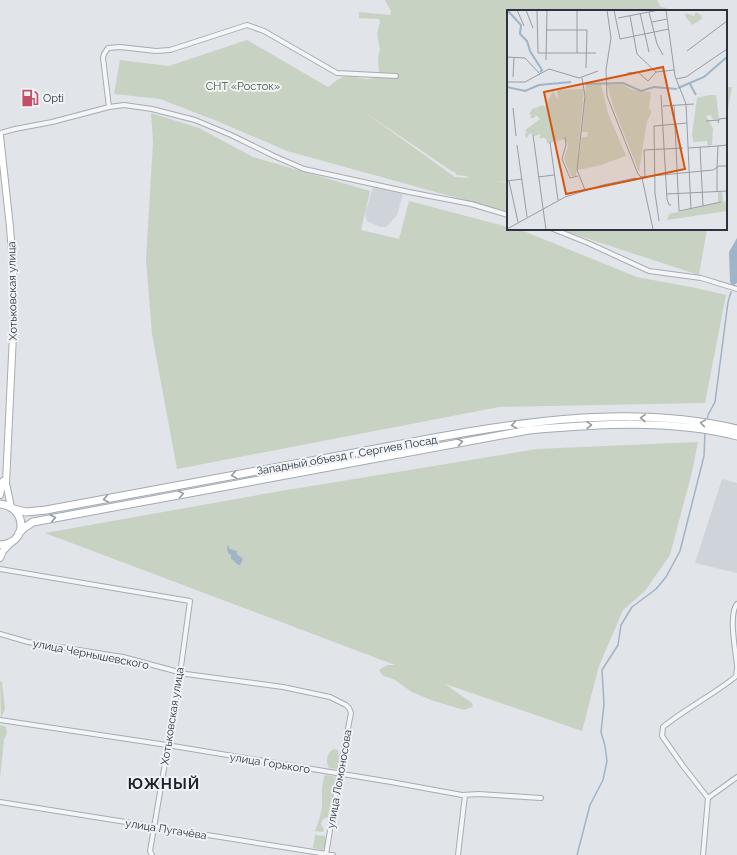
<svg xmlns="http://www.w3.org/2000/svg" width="737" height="855" viewBox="0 0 737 855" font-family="Raleway,sans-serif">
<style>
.built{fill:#cfd4da}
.green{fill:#c8d2c3;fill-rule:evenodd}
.water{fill:#9fb4c6}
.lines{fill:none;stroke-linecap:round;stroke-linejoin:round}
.stream{stroke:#9fb4c6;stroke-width:1.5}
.minor-casing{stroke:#a7abb3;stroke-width:6}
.secondary-casing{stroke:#a7abb3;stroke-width:8}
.primary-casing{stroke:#a1aab3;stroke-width:9}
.minor{stroke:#f3f5f7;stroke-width:4}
.secondary{stroke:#fff;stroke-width:6}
.primary{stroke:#fff;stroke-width:7}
.oneway{stroke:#95999f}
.labels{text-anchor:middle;stroke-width:4;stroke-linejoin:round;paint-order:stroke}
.park-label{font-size:11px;fill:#415a39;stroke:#f0f3f6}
.poi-label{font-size:11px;fill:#2b333f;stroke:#f0f3f6;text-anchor:start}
.street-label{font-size:11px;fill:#2b333f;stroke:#f0f3f6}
.district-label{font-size:15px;font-weight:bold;letter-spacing:1px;fill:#1d2430;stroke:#f0f3f6}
.inset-river{fill:none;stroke:#9fb4c6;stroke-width:2}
.inset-road{fill:none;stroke:#989da5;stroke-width:1}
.view{fill:#d55511;fill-opacity:0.15;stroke:#d55511;stroke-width:2}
.inset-edge{fill:none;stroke:#2b333f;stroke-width:2}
</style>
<rect width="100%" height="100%" fill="#e1e4e9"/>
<!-- built -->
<path class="built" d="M373,187L403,194L397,215L386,227H380L367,221L365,214Z
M722,479L737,483V573L695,563Z"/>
<!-- green -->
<path class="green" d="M385,0H657L661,7L667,8V11H508V182L495,181L508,183V212L287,151L217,121L160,99L114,94L120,60L169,66L247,40L328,87C333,83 339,78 344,77C355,74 373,86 379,72L378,58L380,50L377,34L380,22L379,19L359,18V12L390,15L391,11ZM363,111L453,172L454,171L456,175L466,176L469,178L455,177Z
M726,87H732L726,119Z
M151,113L199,128L253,157L370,191L361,230L399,239L409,201L508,227V229L521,230L637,277L696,288L726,295L705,403L499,407L177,469L152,334L146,260L153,142Z
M558,229H707L699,275Z
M698,442L692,472L670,555L645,591L623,610L599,666L582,731L445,684L472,703L473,707L464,710L431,700L412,692L395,680L382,675L379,670L387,665H395L45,533L281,491L537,449Z
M0,681L2,682L5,709L1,718Z
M0,725L6,727L7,733L4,740L0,779Z
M334,749L338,750L339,757L337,769L329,768C325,762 327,752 334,749Z
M325,775L333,776L335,778L328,817L323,819L321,824L324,830L323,832L315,831C318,823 321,815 322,806C322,795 321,785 325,775Z
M315,835L325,836L326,842L323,850L313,848Z"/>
<!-- water -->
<path class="water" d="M737,238V283L734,285L731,284L730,282L729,252Z
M228,545L230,549L237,551V554L243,559L240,565H238L233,560L231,559V555L228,553L227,548Z"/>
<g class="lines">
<!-- stream -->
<path class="stream" d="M707,421L708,415L715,402L728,302L731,292
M577,855L590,805L603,780L607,761L605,746L601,732L604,704L602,670L618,645L621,625L632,607L656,589L666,577L680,551L704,456L705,432"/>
<!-- minor casing -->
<g class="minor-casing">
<path id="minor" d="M109,107L103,58L104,54L108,48L120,47L156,51L170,50L247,25L264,31L337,73L396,76
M0,133L15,129L52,122L109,107L124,105L152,109L195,120L231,135L274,156L304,169L409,192L471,204L508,215
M553,229L588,243L649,271L701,278L737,289
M0,569L190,601L179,681L150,851L152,855
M737,604C728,615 736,652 737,666
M0,634L28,642L123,657L186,674L283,687L330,697L346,705L349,708L351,713L339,774L326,855
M0,720L167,745L391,782L462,795L479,794L541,798
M708,798L683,766L662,736L663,727C685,709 711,696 734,678L736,676L737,668
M708,798L737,777
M0,802L333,855
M458,855L465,795
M703,855L708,798"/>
</g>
<!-- secondary casing -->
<g class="secondary-casing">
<path id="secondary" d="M0,136L10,227L13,268L14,313L6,483L11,507
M0,495L3,481
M0,558L3,551L11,543"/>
</g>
<!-- primary casing -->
<g class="primary-casing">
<path id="primary" d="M0,504C28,507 28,544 0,545
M14,509L26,512L46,510C149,491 251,472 354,453C478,430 612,399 737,429
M19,533L24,528L33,522L529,430C598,424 669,419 737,436"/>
</g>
<!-- minor -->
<use href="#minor" class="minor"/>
<!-- secondary -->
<use href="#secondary" class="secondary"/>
<!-- primary -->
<use href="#primary" class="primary"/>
</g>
<!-- one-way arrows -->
<defs><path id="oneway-chevron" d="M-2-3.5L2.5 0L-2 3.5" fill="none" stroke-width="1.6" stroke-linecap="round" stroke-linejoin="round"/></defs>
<g class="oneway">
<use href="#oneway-chevron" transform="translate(643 418) rotate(-178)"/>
<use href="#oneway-chevron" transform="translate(703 423) rotate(-171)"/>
<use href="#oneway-chevron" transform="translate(514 425) rotate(170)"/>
<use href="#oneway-chevron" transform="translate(589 425) rotate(-2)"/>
<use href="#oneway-chevron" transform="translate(460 442) rotate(-10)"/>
<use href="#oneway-chevron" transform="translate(234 475) rotate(170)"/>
<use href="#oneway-chevron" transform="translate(181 494) rotate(-10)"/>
<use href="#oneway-chevron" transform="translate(106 499) rotate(170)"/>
<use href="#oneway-chevron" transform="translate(53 518) rotate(-11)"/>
</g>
<!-- icons -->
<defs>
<g id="fuel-bare" transform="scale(1.38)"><path d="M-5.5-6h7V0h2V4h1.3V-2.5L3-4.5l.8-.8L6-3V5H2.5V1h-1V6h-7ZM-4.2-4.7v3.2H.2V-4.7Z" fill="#c44f69" stroke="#f0f3f6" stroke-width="2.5" paint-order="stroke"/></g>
</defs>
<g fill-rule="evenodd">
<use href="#fuel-bare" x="30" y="98"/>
</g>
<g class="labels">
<!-- park labels -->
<g class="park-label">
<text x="243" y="90">СНТ «Росток»</text>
</g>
<!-- poi labels -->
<g class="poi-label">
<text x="43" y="102">Opti</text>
</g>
<!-- street labels -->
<g class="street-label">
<text transform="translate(12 291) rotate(-91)" y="4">Хотьковская улица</text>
<text transform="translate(347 455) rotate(-10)" y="4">Западный объезд г. Сергиев Посад</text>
<text transform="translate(91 654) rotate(11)" y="4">улица Чернышевского</text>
<text transform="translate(172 716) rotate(-81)" y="4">Хотьковская улица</text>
<text transform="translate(270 763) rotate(9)" y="4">улица Горького</text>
<text transform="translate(339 779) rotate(-80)" y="4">улица Ломоносова</text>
<text transform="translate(166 829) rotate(9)" y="4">улица Пугачёва</text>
</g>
<!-- district labels -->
<g class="district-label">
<text x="164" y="789">ЮЖНЫЙ</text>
</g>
</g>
<!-- overview -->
<g transform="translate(507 10)">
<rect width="220" height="220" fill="#e1e4e9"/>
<path d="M189,2L194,5L195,9L185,15L178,6L179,3L187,6ZM94,74L101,103L119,146L91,156L70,160L75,127H80L81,122H75L79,75ZM100,74L116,75L126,80L144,82L142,100L144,99V104L140,111L132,162L106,96ZM77,79L69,166H64L57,149L61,136L58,129L51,131V134L49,130L41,134L38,128H32L34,124L27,126L23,123L19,129L18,124L20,121H17L33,109L29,105L27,108H23L25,104L22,105L25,99L36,95L38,97L46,81L51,90L50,80ZM202,85H209L212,109L206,110L204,105L199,106L206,118L205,135L201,136L200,131L186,132L185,124L190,88ZM211,182H215L216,192L220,191V201L160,210L162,204L214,192H211Z" fill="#c8d2c3"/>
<path class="inset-river" d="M1,1L14,15L13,24L20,31L23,41L35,60L33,62M78,74L116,73L134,81L147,77L170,79M183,74L189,85M0,77L18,81L32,75L64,72M171,78L197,67L220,47"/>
<path class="inset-road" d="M10,0L17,16M19,0L26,18M30,0L31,43H89M100,0L104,28L99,60L100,86L131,164L135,168L146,219M107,0L113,29L162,19M159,0L168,66L179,94L184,199M142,2L150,34L156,45M133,3L142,42M123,6L130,44L149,62M111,8L152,0M145,12L160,9M40,20H80L79,58M180,41L220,11M70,43V0M0,47L18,48L33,64M39,50L40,0M149,62L167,60M120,63L131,62L141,71L149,62M6,67L7,47M75,68L78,86L70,160L78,180M169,69L179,67L220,39M0,72H18L42,59L72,68L91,61M154,85L160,189L162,195H164M167,95L172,201L214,192M156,96L187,94M6,98L9,126M199,111L212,110M211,113L212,109L220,108M26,125L39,220M58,127L59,135L55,149L63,168L71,166M43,132L51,190M10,135L20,207M193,137L196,196M181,138L211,136M210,157L211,136L220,135M31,167L47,165M134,167L206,160L212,156H220M138,167L137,140L176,138M0,171L15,169M2,171L11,212M210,181V157M160,184L220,181M152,211L148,183L147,116L180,113M0,219L58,187L96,175L129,168"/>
<path class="view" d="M156,57L178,159L59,184L37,82Z"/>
<rect width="220" height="220" class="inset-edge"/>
</g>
</svg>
